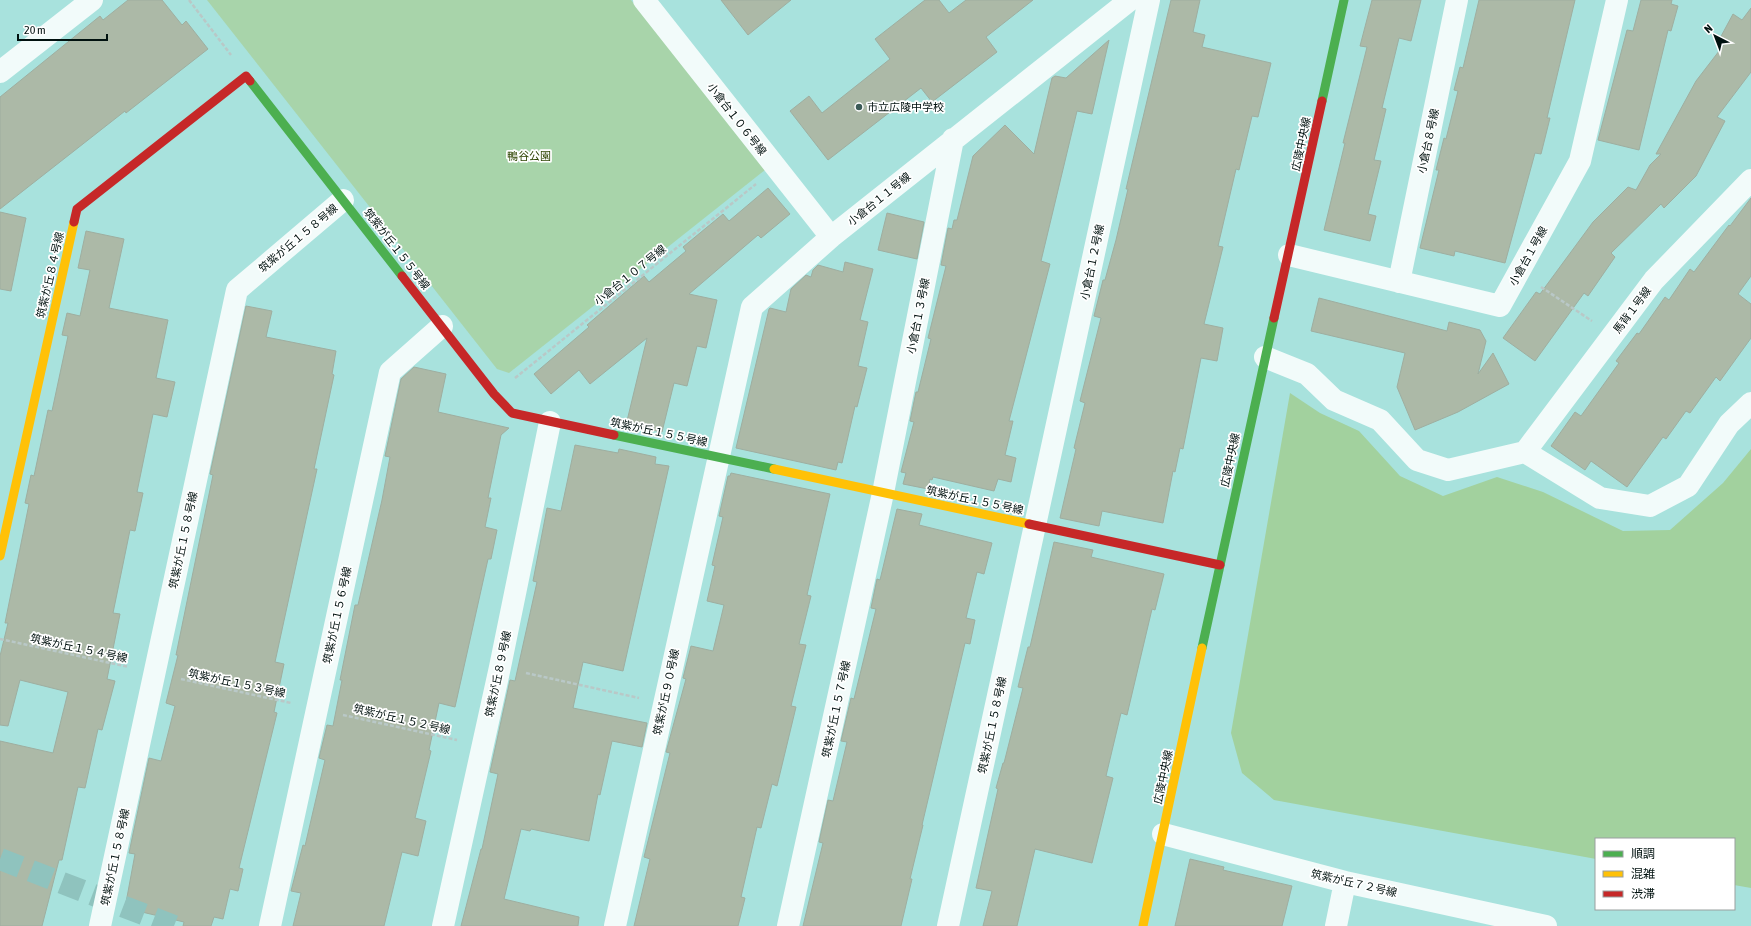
<svg xmlns="http://www.w3.org/2000/svg" width="1751" height="926" viewBox="0 0 1751 926" font-family="'Asap Condensed','Noto Sans JP',sans-serif">
<style>
.green{fill:#a8d4aa}
.forest{fill:#a2d19e}
.building{fill:#acb9a7;stroke:#9eaea0}
.lines{fill:none;stroke-linecap:round;stroke-linejoin:round}
.secondary-tunnel{stroke:#8fc3be;stroke-width:22;stroke-dasharray:22 11;stroke-linecap:butt}
.path{stroke:#b9c8c7;stroke-width:2.5;stroke-dasharray:4 2;stroke-linecap:butt}
.street{stroke:#f2fbfa;stroke-width:22}
.fast{stroke:#4caf50;stroke-width:9}
.slow{stroke:#ffc107;stroke-width:9}
.jam{stroke:#c62828;stroke-width:9}
.poi-dot{fill:#3b5a57;stroke:#fff;stroke-width:1.5}
.labels{text-anchor:middle;stroke-width:3.5;stroke-linejoin:round;paint-order:stroke}
.poi-label{font-size:11px;fill:#00110f;stroke:#fff;text-anchor:start}
.street-label{font-size:11px;fill:#00110f;stroke:#fff}
.park-label{font-size:11px;fill:#2c4300;stroke:#fff}
</style>
<rect width="100%" height="100%" fill="#a8e2dd"/>
<!-- green -->
<path class="green" d="M207,0H631L765,170L509,373L497,369Z"/>
<!-- forest -->
<path class="forest" d="M1290,393L1320,413L1359,431L1400,476L1443,496L1497,477L1543,492L1623,531L1670,530L1723,483L1751,449V888L1734,885V839H1596V859L1274,800L1242,773L1231,733Z"/>
<!-- building -->
<path class="building" d="M128,0H162L182,25L186,21L208,49L126,113L125,111L0,209V97L100,16L103,20Z
M721,0H791L748,35Z
M925,0H939L949,13L966,0H1033L986,37L997,52L932,102L921,88L828,160L790,111L809,96L822,113L890,59L875,39Z
M1171,0H1200L1193,32L1205,35L1202,47L1271,63L1258,117L1252,116L1239,170L1236,169L1218,246L1223,247L1204,324L1223,328L1217,361L1201,358L1183,449L1180,448L1175,472L1173,471L1163,523L1102,511L1099,526L1060,518L1076,449L1074,448L1085,403L1080,401L1101,318L1094,316L1103,280H1105L1116,240L1128,189H1126Z
M1372,0H1421L1411,41L1399,38L1382,108L1386,109L1374,160L1381,161L1368,214L1376,216L1370,241L1324,230L1345,143H1343L1367,47L1360,46Z
M1479,0H1575L1547,118H1550L1541,154L1535,153L1505,263L1455,251L1454,256L1420,248L1439,170H1436L1444,138L1446,139L1458,91L1454,90L1460,67L1463,68Z
M1641,0H1672L1671,4L1678,6L1671,31L1668,30L1639,150L1598,140L1627,30L1633,31Z
M1751,8V72L1717,117L1725,121L1696,176L1664,208L1661,204L1611,253L1615,257L1588,296L1584,293L1535,361L1503,338L1536,292L1540,294L1593,222L1628,187L1636,190L1650,165L1661,154H1656L1696,81L1726,42L1719,40L1733,14L1742,20Z
M1109,40L1092,114L1077,111L1041,261L1050,264L1009,421H1013L1005,455L1016,458L1011,482L998,479L994,491L933,477L932,480L930,479L928,489L903,484L906,473L901,472L914,422L910,421L916,392H918L931,339L928,338L946,266L941,265L948,228L952,229L954,220H957L973,156L1005,125L1034,154L1052,78L1055,76L1066,78Z
M768,188L790,214L761,238L758,235L689,294L717,300L706,348L697,346L687,386L674,383L662,432L626,425L647,338L590,384L579,370L551,394L534,374L589,327L587,325L644,276L649,282L686,251L683,247L723,214L729,221Z
M1751,198V276L1738,294L1751,304V338L1720,381L1716,377L1690,413L1686,411L1666,439L1663,437L1627,487L1591,461L1585,470L1551,446L1575,412L1581,416L1619,363L1616,361L1637,333L1639,334L1665,297L1669,300L1690,269L1694,272L1729,225L1730,226Z
M0,212L26,218L11,291L0,289Z
M887,213L924,222L917,259L878,250Z
M86,231L124,239L109,308L168,320L156,378L175,382L167,417L153,414L137,492L143,493L135,531L130,530L113,613L120,614L107,679L115,681L102,730L98,729L85,788L78,787L62,860H59L42,926H0V741L53,753L68,692L20,680L8,726L0,725V656L8,623H5L29,504L25,503L31,475L34,476L48,410L52,411L68,336L62,335L67,313L80,316L90,270L78,268Z
M845,262L873,269L860,320L868,322L858,366L867,368L857,407L855,406L842,463L838,462L836,470L736,448L769,309L770,308L786,312L791,289L806,275L811,277L813,270L818,265L843,272Z
M1319,298L1447,331L1449,322L1480,330L1486,341L1478,374L1493,353L1509,384L1458,412L1415,430L1397,387L1405,353L1311,331Z
M246,306L272,311L266,337L336,351L332,374L334,375L314,469H317L275,662L284,664L274,712L277,713L239,868L243,869L238,891L230,889L223,919L214,917L211,926H183L184,922L125,908L135,854L129,853L149,758L161,761L175,706L166,703L178,655H176L213,475L210,474Z
M414,367L446,374L438,412L509,428L501,435L488,498H491L485,527L497,530L491,559H488L455,707L439,703L429,750L431,751L415,818L426,821L418,856L402,852L384,926H293L301,893L291,891L303,845L305,846L325,760L319,758L327,725L333,726L342,680H340L355,605H358L382,500L390,457L385,456L401,379Z
M575,445L618,453L619,449L656,457L655,464L669,466L623,671L583,662L573,708L647,723L642,747L612,741L600,795L598,794L589,841L531,829L530,831L521,829L504,899L579,917L578,926H461L481,849H482L498,774L490,772L510,680L515,681L537,582L533,581L547,508L561,511Z
M731,473L830,494L807,595L811,596L799,644L806,645L791,706L796,707L777,786L772,784L761,828L757,827L741,897L745,898L738,926H634L650,859L644,857L670,753L666,752L686,679L683,678L691,646L713,651L724,605L707,601L715,566L712,565L723,517L719,516L728,476H730Z
M897,509L922,514L919,525L992,543L984,574L977,572L966,618L975,620L970,644L965,643L922,825H923L910,879H912L901,926H803L823,843L819,842L828,800L833,801L847,742L841,741L851,698L854,699L876,609L871,608L877,579L880,580Z
M1054,542L1093,550L1091,557L1164,574L1155,610L1152,609L1127,715L1121,713L1106,776L1113,778L1092,863L1035,849L1017,926H983L992,891L976,888L998,789L996,788L1003,763H1004L1023,688L1018,687L1028,647H1030Z
M1190,859L1224,867L1223,870L1292,886L1282,926H1175Z"/>
<g class="lines">
<!-- secondary-tunnel -->
<path class="secondary-tunnel" d="M0,859L174,926"/>
<!-- path -->
<path class="path" d="M189,0L231,55
M1541,287L1592,321
M515,378L756,184
M0,639L129,667
M526,673L639,698
M181,679L291,703
M343,715L457,740"/>
<!-- street -->
<path class="street" d="M644,0L831,237
M0,72L92,0
M1289,255L1500,306L1580,161L1617,0
M1399,282L1457,0
M1265,357L1307,374L1334,400L1380,420L1417,460L1448,470L1525,452L1654,280L1751,180
M1525,452L1600,498L1650,506L1688,486L1729,424L1751,403
M1163,834L1345,882L1546,926
M100,926L237,290L343,200
M270,926L390,372L442,326
M443,926L500,667L550,422
M615,926L752,307L831,237L1130,0
M788,926L883,493L953,139
M948,926L1149,0
M1336,926L1345,882"/>
<!-- fast -->
<path class="fast" d="M250,81L402,276
M1322,101L1344,0
M614,435L774,469
M1202,648L1274,318"/>
<!-- slow -->
<path class="slow" d="M774,469L1029,524
M0,556L74,222
M1143,926L1202,648"/>
<!-- jam -->
<path class="jam" d="M74,222L77,209L246,76L250,81
M402,276L494,394L512,413L614,435
M1274,318L1322,101
M1029,524L1220,565"/>
</g>
<!-- markers -->
<circle class="poi-dot" cx="859" cy="107" r="4"/>
<g class="labels">
<!-- poi labels -->
<g class="poi-label">
<text x="867" y="111">市立広陵中学校</text>
</g>
<!-- street labels -->
<g class="street-label">
<text transform="translate(737 119) rotate(52)" y="4">小倉台１０６号線</text>
<text transform="translate(1428 141) rotate(-78)" y="4">小倉台８号線</text>
<text transform="translate(1301 144) rotate(-78)" y="4">広陵中央線</text>
<text transform="translate(879 199) rotate(-39)" y="4">小倉台１１号線</text>
<text transform="translate(298 238) rotate(-40)" y="4">筑紫が丘１５８号線</text>
<text transform="translate(397 249) rotate(52)" y="4">筑紫が丘１５５号線</text>
<text transform="translate(1528 256) rotate(-61)" y="4">小倉台１号線</text>
<text transform="translate(1092 262) rotate(-78)" y="4">小倉台１２号線</text>
<text transform="translate(50 275) rotate(-77)" y="4">筑紫が丘８４号線</text>
<text transform="translate(630 275) rotate(-39)" y="4">小倉台１０７号線</text>
<text transform="translate(1632 310) rotate(-53)" y="4">馬背１号線</text>
<text transform="translate(918 316) rotate(-79)" y="4">小倉台１３号線</text>
<text transform="translate(659 432) rotate(12)" y="4">筑紫が丘１５５号線</text>
<text transform="translate(1230 460) rotate(-78)" y="4">広陵中央線</text>
<text transform="translate(975 500) rotate(12)" y="4">筑紫が丘１５５号線</text>
<text transform="translate(183 540) rotate(-78)" y="4">筑紫が丘１５８号線</text>
<text transform="translate(337 615) rotate(-78)" y="4">筑紫が丘１５６号線</text>
<text transform="translate(79 648) rotate(12)" y="4">筑紫が丘１５４号線</text>
<text transform="translate(498 674) rotate(-78)" y="4">筑紫が丘８９号線</text>
<text transform="translate(237 683) rotate(12)" y="4">筑紫が丘１５３号線</text>
<text transform="translate(666 692) rotate(-78)" y="4">筑紫が丘９０号線</text>
<text transform="translate(836 709) rotate(-78)" y="4">筑紫が丘１５７号線</text>
<text transform="translate(402 719) rotate(13)" y="4">筑紫が丘１５２号線</text>
<text transform="translate(992 725) rotate(-78)" y="4">筑紫が丘１５８号線</text>
<text transform="translate(1163 777) rotate(-78)" y="4">広陵中央線</text>
<text transform="translate(115 857) rotate(-78)" y="4">筑紫が丘１５８号線</text>
<text transform="translate(1354 883) rotate(13)" y="4">筑紫が丘７２号線</text>
</g>
<!-- park labels -->
<g class="park-label">
<text x="529" y="160">鴨谷公園</text>
</g>
</g>
<!-- legend -->
<rect x="1595" y="838" width="140" height="72" fill="#ffffff" stroke="#99a09f"/>
<rect x="1603" y="851" width="20" height="6" fill="#4caf50" stroke="#99a09f"/>
<text x="1631" y="858" font-size="12" fill="#00110f">順調</text>
<rect x="1603" y="871" width="20" height="6" fill="#ffc107" stroke="#99a09f"/>
<text x="1631" y="878" font-size="12" fill="#00110f">混雑</text>
<rect x="1603" y="891" width="20" height="6" fill="#c62828" stroke="#99a09f"/>
<text x="1631" y="898" font-size="12" fill="#00110f">渋滞</text>
<!-- north arrow -->
<g transform="translate(1715 36) rotate(318)" stroke="#ffffff" stroke-width="3" paint-order="stroke">
<path d="M0-3L7 15L0 10L-7 15Z" fill="#00110f"/>
<text y="-6" font-size="11" font-weight="bold" text-anchor="middle" fill="#00110f">N</text>
</g>
<!-- scale -->
<path d="M18 34v6h89v-6" fill="none" stroke="#00110f" stroke-width="2"/>
<text x="24" y="34" font-size="12" fill="#00110f" stroke="#ffffff" stroke-width="3" paint-order="stroke">20 m</text>
</svg>
